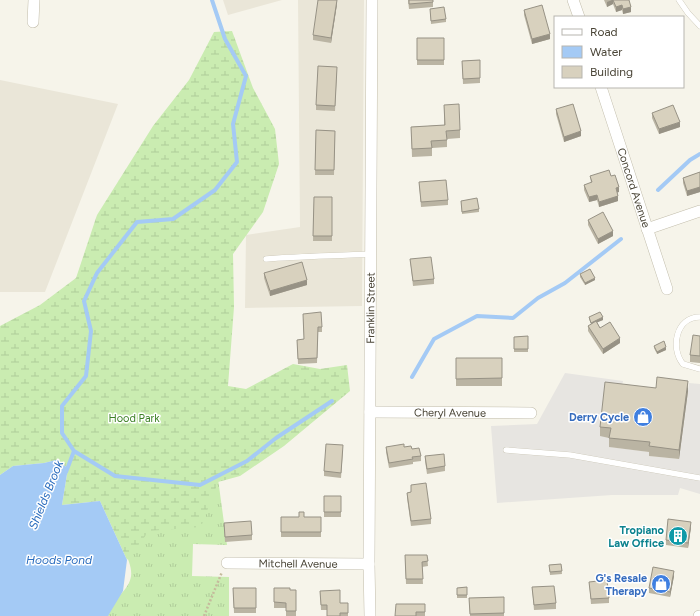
<svg xmlns="http://www.w3.org/2000/svg" width="700" height="616" viewBox="0 0 700 616" font-family="Figtree,sans-serif">
<style>
.residential{fill:#eae6d8}
.grass{fill:url(#grass-tufts)}
.wetland{fill:url(#wetland-marsh)}
.parking{fill:#e7e5e1}
.water{fill:#a4caf5}
.lines{fill:none;stroke-linecap:round;stroke-linejoin:round}
.stream{stroke:#a4caf5;stroke-width:4}
.lane-casing{stroke:#c2bdab;stroke-width:6}
.street-casing{stroke:#c2bdab;stroke-width:12}
.path{stroke:#c5bb9c;stroke-width:2.5;stroke-dasharray:2 2;stroke-linecap:butt}
.lane{stroke:#fff;stroke-width:5.5}
.street{stroke:#fff;stroke-width:11}
.wall{fill:#bab4a3}
.shaded-wall{fill:#979285}
.building{fill:#d8d1be;stroke:#979285}
.labels{text-anchor:middle;stroke-width:3;stroke-linejoin:round;paint-order:stroke}
.street-label{font-size:11px;fill:#4a4537;stroke:#fff}
.shop-label{font-size:11px;font-weight:bold;fill:#366cbe;stroke:#fff;text-anchor:end}
.park-label{font-size:11px;fill:#3d8126;stroke:#fff}
.culture-label{font-size:11px;font-weight:bold;fill:#0d838f;stroke:#fff;text-anchor:end}
.water-label{font-size:12px;font-style:italic;fill:#296cbe;stroke:#fff}
</style>
<defs>
<pattern id="grass-tufts" width="24" height="20" patternUnits="userSpaceOnUse"><rect width="24" height="20" fill="#caecb1"/><path d="M3 7l-1-3M5 7V3M7 7l1-3M15 17l-1-3M17 17v-4M19 17l1-3" fill="none" stroke="#afcc99"/></pattern>
<pattern id="wetland-marsh" width="20" height="14" patternUnits="userSpaceOnUse"><rect width="20" height="14" fill="#caecb1"/><path d="M1 5h8M5 5V1M11 12h8M15 12V8" fill="none" stroke="#afcc99"/></pattern>
</defs>
<rect width="100%" height="100%" fill="#f6f4ea"/>
<!-- residential -->
<path class="residential" d="M223,0H282L228,15Z
M298,0H364L362,306L245,308L246,235L300,227Z
M0,80L118,104L45,292H0Z"/>
<!-- grass -->
<path class="grass" d="M216,464L227,545L193,544L192,576L229,577V616H104C122,586 144,586 122,547Z"/>
<!-- wetland -->
<path class="wetland" d="M232,31L253,88L275,129L279,164L263,212L233,254L234,307L228,386L246,389L293,364L320,369L347,365L350,391L284,446L240,476L218,482L201,527L149,531L127,560L100,501L62,505L68,468L56,460L44,463L13,466L0,475V326L40,305L76,278L97,215L153,126L189,80L214,32Z"/>
<!-- parking -->
<path class="parking" d="M565,373L623,381L610,447L650,452V456L679,459L689,383L700,384V494L680,488L678,495H612L497,503L491,426L537,424Z"/>
<!-- water -->
<path class="water" d="M56,460L68,468L62,505L100,501L127,560L123,591L108,616H0V475L13,466L44,463Z"/>
<g class="lines">
<!-- stream -->
<path class="stream" d="M658,190L690,160L700,154
M412,377L434,339L477,316L513,318L538,298L565,283L621,239
M74,451L115,476L200,485L247,461L276,438L332,401
M66,472L74,451L62,433V406L86,376L91,331L84,301L97,273L137,222L173,219L215,190L237,162L233,124L246,76L225,39L212,0"/>
<!-- lane casing -->
<g class="lane-casing">
<path id="lane" d="M679,0L688,13L700,26
M266,259C301,256 336,256 371,254
M700,317C676,317 670,348 683,364L700,369
M506,450L570,455L700,478"/>
</g>
<!-- street casing -->
<g class="street-casing">
<g id="street">
<path d="M573,0L579,17"/>
<path d="M33,22L34,0"/>
<path id="s1" d="M601,87L667,289"/>
<path d="M647,229L700,211"/>
<path id="s2" d="M370,412L531,413"/>
<path id="s3" d="M227,563L369,564"/>
<path id="s4" d="M370,616L369,564L372,0"/>
<path d="M699,616H700"/>
</g>
</g>
<!-- path -->
<path class="path" d="M204,616L222,572"/>
<!-- lane -->
<use href="#lane" class="lane"/>
<!-- street -->
<use href="#street" class="street"/>
</g>
<!-- wall -->
<path class="wall" d="M408,0H433V7L409,9Z
M604,0H629L631,12L623,14L622,10L616,12L613,4L607,7Z
M337,4L331,43L313,40V35Z
M430,9L446,19V22L431,24Z
M524,10L550,39L532,44L524,15Z
M417,38H444V65H417Z
M480,60V83L463,84L462,61Z
M337,72L335,111L316,110V105Z
M444,105L460,130V138L447,139V147L432,148V156L412,157L411,127L444,125Z
M556,109L581,136L564,142L556,114Z
M652,113L680,127L659,134L652,118Z
M316,130L335,131L334,175H315Z
M700,172V192L687,196L683,183V178Z
M590,176H611L619,192H617L618,201L599,207L597,200L589,202L584,190V185L591,183Z
M419,182L448,200V205L421,207Z
M314,197H332V241H313Z
M461,201L479,209V212L462,214Z
M588,220L613,236L598,244L588,225Z
M410,259L434,279V284L413,286Z
M264,273L307,285L270,296L264,278Z
M580,274L595,280L585,285L580,277Z
M589,317L603,320L597,322L600,328L620,343L603,354L588,331V326L591,324L589,319Z
M303,319L322,327V332H318L317,363L298,364L297,340L304,339Z
M528,336V352H514V337Z
M700,336V363L690,362V355Z
M654,346L666,350L657,354L654,348Z
M456,358H502V386H456Z
M656,388L688,391L679,459L649,456V452L609,447V438L600,436V427Z
M386,447H404L412,449L421,456V461L413,462V464L389,468L386,452Z
M343,450L341,478L324,476V471Z
M425,456L445,466V471L427,474L425,461Z
M411,485L431,519V524L411,526L407,498V493L411,492Z
M324,496H341V517H324Z
M281,517H321V537H281Z
M224,523L252,535V540L225,542Z
M691,527L688,548L666,545V540Z
M405,555H427L428,566L422,567L423,584H406Z
M561,564L562,574L550,575L549,565Z
M674,576L670,597L649,593V588Z
M589,582L609,598V603L591,604Z
M467,587V598H457V588Z
M532,587L556,603V609L534,610Z
M233,588H256V613H234Z
M274,588L290,590H296V616H286V608H274Z
M320,591L340,603H348V616H327V610H321Z
M504,597V616H470L469,598Z
M425,604V616H395Z"/>
<!-- shaded-wall -->
<path class="shaded-wall" d="M337,0V4L331,43V38Z
M612,0H613V4L607,7V2Z
M622,5V10L616,12V7Z
M631,7V12L623,14V9Z
M550,34V39L532,44V39Z
M680,122V127L659,134V129Z
M581,131V136L564,142V137Z
M619,187V192L616,193V188Z
M700,187V192L687,196V191Z
M597,195V200L589,202V197Z
M618,196V201L599,207V202Z
M613,231V236L598,244V239Z
M595,278V280L585,285V283Z
M307,280V285L270,296V291Z
M603,317V320L591,325V323Z
M620,338V343L603,354V349Z
M666,347V350L657,354V352Z
M688,381V391L679,459V450Z
M691,522V527L688,548V543Z
M674,571V576L670,597V592Z"/>
<!-- building -->
<path class="building" d="M318,0H337L331,38L313,35Z
M409,0H433V2L409,4Z
M613,0H629L631,7L623,9L622,5L616,7Z
M542,5L550,34L532,39L524,10Z
M444,7L446,19L431,21L430,9Z
M417,38H444V60H417Z
M480,60V78L463,79L462,61Z
M318,66L337,67L335,106L316,105Z
M459,104L460,130L446,131L447,140L431,141L432,148L412,149L411,127L445,125L444,105Z
M573,104L581,131L564,137L556,109Z
M673,105L680,122L659,129L652,113Z
M316,130L335,131L334,170H315Z
M609,170L611,176L615,175L619,187L616,188L618,196L599,202L597,195L589,197L584,185L592,182L590,176Z
M700,172V187L687,191L683,178Z
M446,180L448,200L421,202L419,182Z
M314,197H332V236H313Z
M477,198L479,209L462,212L461,201Z
M603,212L613,231L598,239L588,220Z
M431,257L434,279L413,281L410,259Z
M302,262L307,280L270,291L264,273Z
M590,269L595,278L585,283L580,274Z
M321,312L322,327H318L317,358L298,359L297,340L304,339L303,314Z
M600,312L603,317L591,323L589,317Z
M596,321L600,328L610,322L620,338L603,349L588,326Z
M693,335L700,336V356L690,355Z
M528,336V349H514V337Z
M664,341L666,347L657,352L654,346Z
M456,358H502V378L456,379Z
M657,377L688,381L679,450L649,446L650,442L609,438L611,428L600,427L605,382L656,388Z
M326,444L343,445L341,473L324,471Z
M404,444V447L411,446L412,449L419,448L421,456L412,457L413,459L389,463L386,447Z
M444,454L445,466L427,469L425,456Z
M426,483L431,519L411,521L407,493L411,492V485Z
M324,496H341V512H324Z
M299,512H304V517H321V532H281V517H299Z
M668,519L691,522L688,543L666,540Z
M251,521L252,535L225,537L224,523Z
M405,555H427L428,561L422,562L423,579H406Z
M561,564L562,571L550,572L549,565Z
M653,567L674,571L670,592L649,588Z
M607,580L609,598L591,599L589,582Z
M554,586L556,603L534,605L532,587Z
M467,587V595H457V588Z
M233,588H256V608H234Z
M274,588H290V590H296V611H286V603L274,602Z
M340,590V603H348V613H340V616H327V605H321L320,591Z
M504,597V613L470,614L469,598Z
M396,604H425V612H416V616H395Z"/>
<!-- icons -->
<defs>
<g id="shop-disc" transform="scale(1)"><circle r="9.5" fill="#3f7fe0" stroke="#fff"/><path d="M-5-2.5h2.3a2.7 3.5 0 0 1 5.4 0H5L5.5 6h-11ZM-1.5-2.5h3a1.5 2.3 0 0 0-3 0Z" fill="#fff"/></g>
<g id="building-disc" transform="scale(1)"><circle r="9.5" fill="#0f9aa8" stroke="#fff"/><path d="M-4-6H4V6H1V3H-1V6H-4ZM-2.5-4.3h1.7v1.8h-1.7ZM.8-4.3h1.7v1.8H.8ZM-2.5-1h1.7V.8h-1.7ZM.8-1h1.7V.8H.8Z" fill="#fff"/></g>
</defs>
<g fill-rule="evenodd">
<use href="#shop-disc" x="643" y="417"/>
<use href="#building-disc" x="678" y="536"/>
<use href="#shop-disc" x="661" y="584"/>
</g>
<g class="labels">
<!-- street labels -->
<g class="street-label">
<text dy="4" stroke="none"><textPath href="#s1" startOffset="106">Concord Avenue</textPath></text>
<text dy="4" stroke="none"><textPath href="#s4" startOffset="308">Franklin Street</textPath></text>
<text dy="4" stroke="none"><textPath href="#s2" startOffset="80">Cheryl Avenue</textPath></text>
<text dy="4" stroke="none"><textPath href="#s3" startOffset="71">Mitchell Avenue</textPath></text>
</g>
<!-- shop labels -->
<g class="shop-label">
<text x="629" y="421">Derry Cycle</text>
<text x="647" y="582">G's Resale<tspan x="647" dy="13">Therapy</tspan></text>
</g>
<!-- park labels -->
<g class="park-label">
<text x="134" y="422">Hood Park</text>
</g>
<!-- culture labels -->
<g class="culture-label">
<text x="664" y="534">Tropiano<tspan x="664" dy="13">Law Office</tspan></text>
</g>
<!-- water labels -->
<g class="water-label">
<text transform="translate(46 495) rotate(-68)" y="4">Shields Brook</text>
<text x="59" y="564">Hoods Pond</text>
</g>
</g>
<!-- legend -->
<rect x="554" y="16" width="130" height="72" fill="#ffffff" stroke="#b7b5af"/>
<rect x="562" y="29" width="20" height="6" fill="#ffffff" stroke="#b7b5af"/>
<text x="590" y="36" font-size="12" fill="#4a4537">Road</text>
<rect x="562" y="46" width="20" height="12" fill="#a4caf5" stroke="#b7b5af"/>
<text x="590" y="56" font-size="12" fill="#4a4537">Water</text>
<rect x="562" y="66" width="20" height="12" fill="#d8d1be" stroke="#b7b5af"/>
<text x="590" y="76" font-size="12" fill="#4a4537">Building</text>
</svg>
